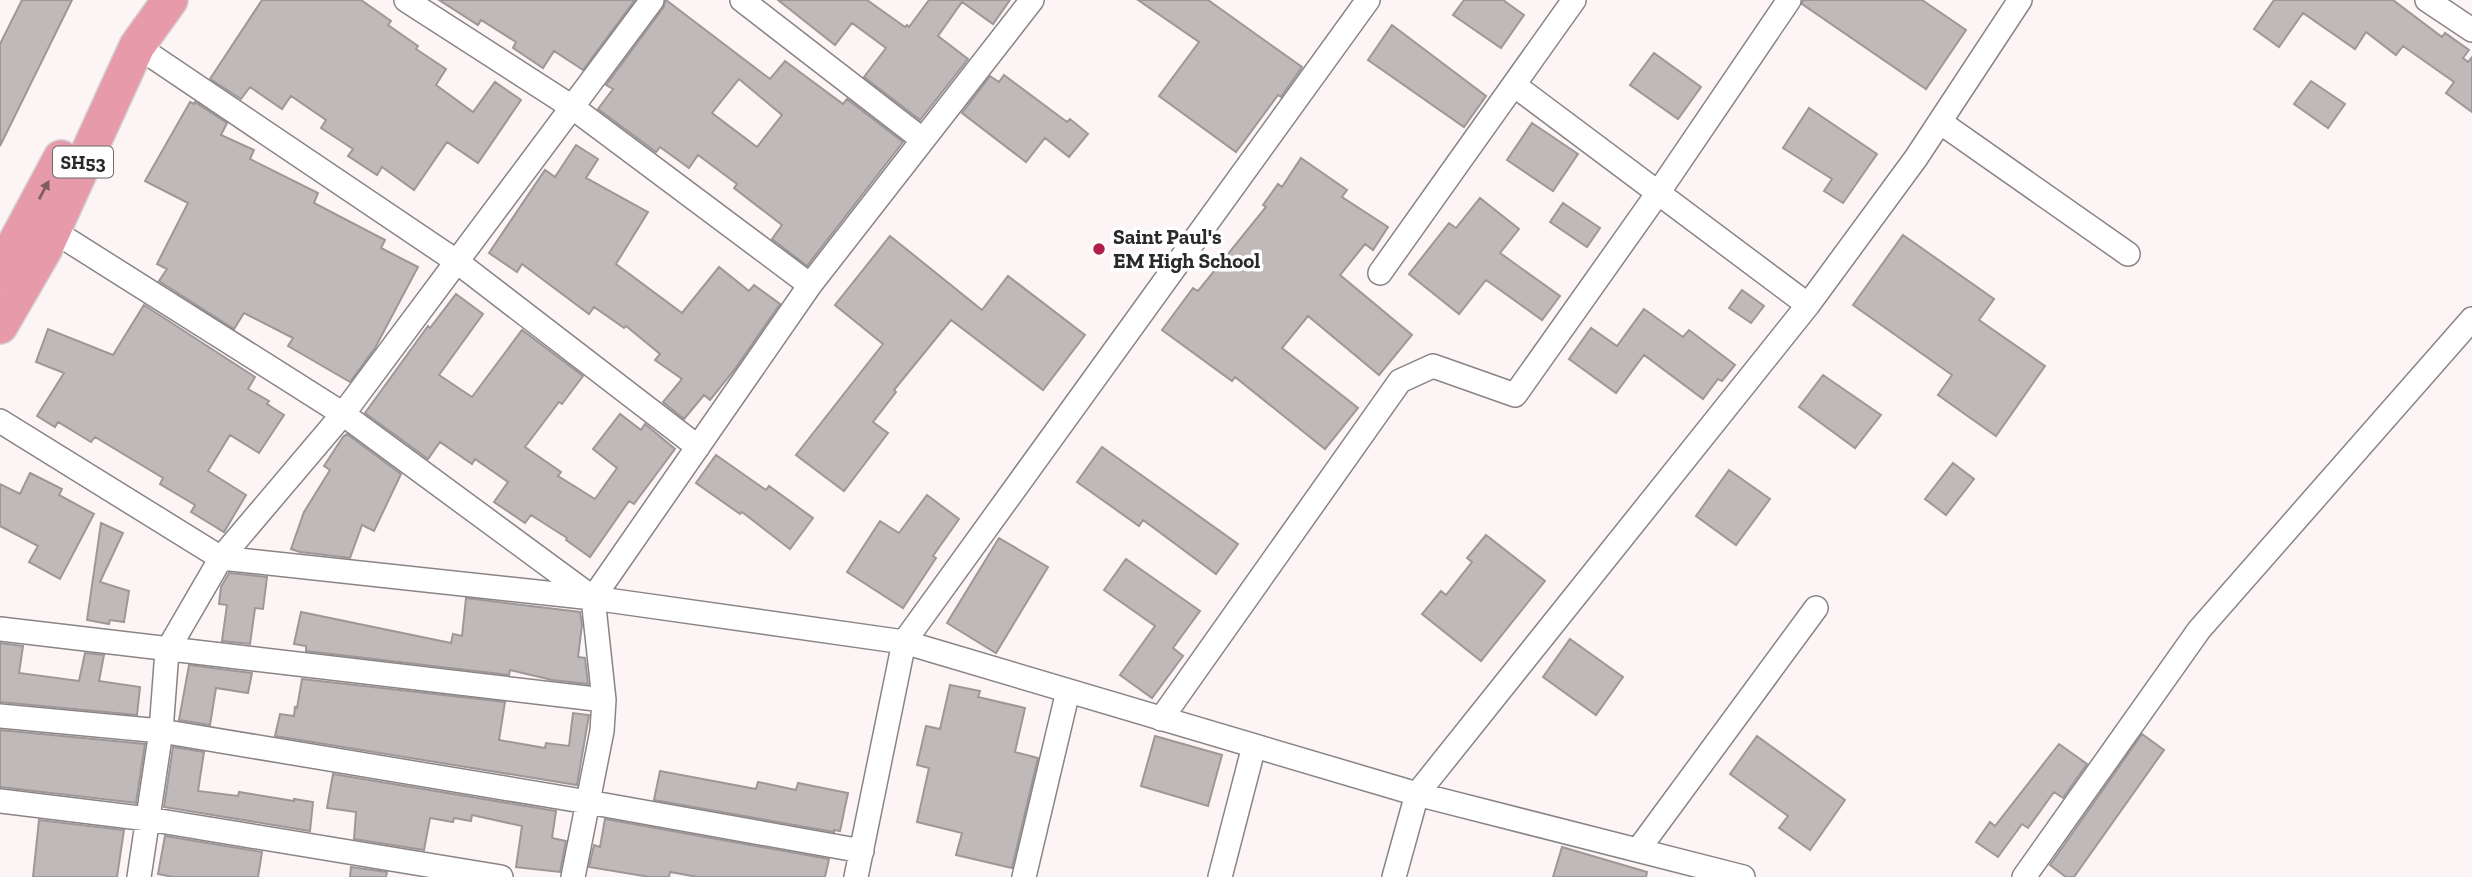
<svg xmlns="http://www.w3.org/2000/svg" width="2472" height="877" viewBox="0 0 2472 877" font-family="'Zilla Slab',serif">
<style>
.building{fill:#c0b9ba;stroke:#9e9798;stroke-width:2;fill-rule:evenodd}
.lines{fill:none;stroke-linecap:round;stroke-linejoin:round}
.street-casing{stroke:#8a8484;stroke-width:26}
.primary-casing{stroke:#d5d4d4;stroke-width:38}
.street{stroke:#fff;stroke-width:23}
.primary{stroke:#e79aa9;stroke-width:35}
.oneway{fill:#805c63}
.poi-dot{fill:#b01e49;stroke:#fff;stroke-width:2.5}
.labels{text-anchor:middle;stroke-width:7;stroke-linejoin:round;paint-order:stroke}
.shield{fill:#fff;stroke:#6b6969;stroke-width:2}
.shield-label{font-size:19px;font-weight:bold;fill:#2c2929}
.poi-label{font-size:21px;font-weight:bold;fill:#2c2929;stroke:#fff;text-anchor:start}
</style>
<rect width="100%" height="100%" fill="#fcf4f5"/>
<!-- building -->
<path class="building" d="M22,0H72L0,146V44Z
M262,0H361L391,21L388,25L418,46L416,49L446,69L436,85L473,112L495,82L521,100L478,163L447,142L414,190L382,167L377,175L348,156L353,149L321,128L326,120L291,96L282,109L250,87L241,99L210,79Z
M439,0H635L583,70L554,51L543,68L513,48L516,42L481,20L478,25Z
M666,0L770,79L785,61L843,104L847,99L903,142L807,266L772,239L782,225L734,188L737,184L698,155L689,168L660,147L656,152L598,109L613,89L606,85L663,8ZM739,79L782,115L757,147L712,113Z
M778,0H867L905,27L907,25L909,27L929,0H1010L993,24L962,2L938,36L968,59L920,120L864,77L886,48L852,23L835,45Z
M1138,0H1208L1302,67L1281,97L1278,95L1236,152L1159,96L1199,42Z
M1464,0H1503L1524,15L1501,48L1453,15Z
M1803,0H1922L1966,30L1926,89L1802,4Z
M2274,0H2393L2442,37L2445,33L2469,50L2463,58L2468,62L2472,57V112L2446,93L2454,82L2403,46L2396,55L2366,32L2355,49L2303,13L2279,47L2254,29Z
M1392,25L1486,96L1464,127L1368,60Z
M1654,53L1701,87L1678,119L1630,85Z
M1004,75L1067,122L1070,119L1088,134L1069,157L1045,138L1026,162L962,113L990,76L999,82Z
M2311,81L2345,104L2328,128L2294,104Z
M190,102L194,104L195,102L227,123L221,135L254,150L250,159L318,193L314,203L385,240L381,248L418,267L375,348L350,382L288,346L293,338L244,313L234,329L159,281L167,269L157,264L188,203L145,181Z
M1809,108L1877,154L1843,203L1824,191L1832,179L1783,148Z
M1532,123L1578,154L1553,191L1507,160Z
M576,145L598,159L586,178L648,212L616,264L682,313L719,267L749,291L754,285L780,304L735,369L710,400L704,395L684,419L663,402L682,379L655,360L660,354L626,326L624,328L594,307L589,314L522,264L517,272L489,253L545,170L555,177Z
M1301,158L1347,190L1342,197L1388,227L1373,250L1365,244L1340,275L1412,335L1379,375L1308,316L1282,348L1358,408L1325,449L1235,377L1232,381L1162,330L1193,288L1198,291L1266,207L1263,205L1278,184L1282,187Z
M1480,198L1519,229L1500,253L1560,296L1542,320L1486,280L1459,314L1409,274L1449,223L1456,228Z
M1563,203L1600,228L1587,247L1550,222Z
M1903,235L1994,299L1979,320L2045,366L1996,436L1938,395L1952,375L1853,305Z
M890,236L982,310L1008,276L1085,335L1043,390L951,320L894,390L896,392L873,422L888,433L844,491L796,455L883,344L835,305Z
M1742,290L1764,306L1751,323L1729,308Z
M456,294L483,314L439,375L472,397L522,330L583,376L562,404L559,402L525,447L561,472L558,476L595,499L617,468L593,449L620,414L641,430L645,424L675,449L634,504L629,501L590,557L566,540L567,538L531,515L525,523L494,502L508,482L475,459L472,464L440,442L428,459L365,413L428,326L430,328Z
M144,305L255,377L248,389L269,401L267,404L284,415L259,453L230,435L208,471L246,495L224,532L191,512L195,505L160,484L163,478L95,437L91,442L58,422L55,427L37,416L64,373L36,362L48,329L113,355Z
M1644,309L1683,337L1689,330L1735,365L1722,381L1718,379L1703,399L1644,355L1616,393L1569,359L1591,328L1617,346Z
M1823,375L1881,415L1855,448L1799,407Z
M347,434L401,474L374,531L362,525L350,558L300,552L291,549L304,512L330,470L324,466L343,437Z
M1102,447L1238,544L1216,574L1143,520L1139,526L1077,482Z
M716,455L766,490L769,486L813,518L790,549L742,512L740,514L696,483Z
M1953,463L1974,479L1946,515L1925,499Z
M1729,470L1770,499L1736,545L1696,516Z
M30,473L62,489L59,495L94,514L60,579L29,562L38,546L0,526V484L20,494Z
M927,495L959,519L933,556L936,558L903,608L847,572L880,521L899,533Z
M101,523L123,533L100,582L129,591L124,622L110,620L109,624L87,620Z
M1486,535L1545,581L1481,661L1422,614L1441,591L1446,595L1472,562L1467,558Z
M999,538L1048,567L996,653L947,623Z
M1126,559L1200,611L1173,648L1183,656L1152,698L1120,675L1155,626L1104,590Z
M229,573L267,577L263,609L255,608L250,644L222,641L227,605L219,604L221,587Z
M466,598L580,612L582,625L578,657L585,658L588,684L552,680L510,670L509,675L306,651V646L294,644L301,612L451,643L453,634L462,636Z
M1570,639L1623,677L1596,715L1543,677Z
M0,643L23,646L19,673L79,681L85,653L104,655L99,681L140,687L137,715L0,702Z
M189,665L252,673L248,693L216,688L210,725L179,720Z
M302,679L505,702L499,740L545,748L546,743L569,746L573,713L589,715L577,785L275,736L280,714L294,716L295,707L297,708Z
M950,685L980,691L978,697L1025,708L1015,752L1038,758L1012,868L956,855L962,833L917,822L929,768L917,765L926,726L940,729Z
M0,730L145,744L136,803L0,787Z
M2142,734L2164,750L2074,877H2066L2050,865Z
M1155,736L1222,755L1208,806L1141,786Z
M1757,736L1845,800L1810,850L1779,828L1788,816L1730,774Z
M2059,744L2087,764L2063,798L2054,792L2028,828L2022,824L1998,857L1976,842L1990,822L1995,826Z
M173,747L204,752L198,791L238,796L239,792L294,801V799L313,802L310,831L164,807Z
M660,771L756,789L758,782L796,790L798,783L848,793L840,831L834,830V832L654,800Z
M333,774L556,811L552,838L566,841L560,872L516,867L522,826L472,815L471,821L454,818L453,822L430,818L424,850L354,839L356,812L327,808Z
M605,819L829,859L825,877H698L670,872L669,877H650L589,867L594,845L600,847Z
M39,820L124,830L117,877H33Z
M165,836L262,852L258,877H173L158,874Z
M1562,847L1647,872L1646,877H1553Z
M351,867L387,872L386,877H350Z"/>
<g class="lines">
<!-- street casing -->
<g class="street-casing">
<path id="street" d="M406,0L572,107L810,285
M742,0L923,140
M2427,0L2472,30
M137,46L456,261L698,447
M1514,85L1808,305
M1940,122L2128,254
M52,230L343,414L593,598L810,285L1032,0
M1380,273L1574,0
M0,421L221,558L593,598L604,700L602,731L573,877
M593,598L904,642L1417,794L1743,877
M0,629L604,700
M0,716L161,731L588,802L862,851
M1161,719L1400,381L1433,366L1515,395L1658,193L1789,0
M0,801L148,819L501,877
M1638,850L1816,608
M139,877L161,731L167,651L221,558L343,414L652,0
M856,877L904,642L1368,0
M1024,877L1068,691
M1220,877L1254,746
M1394,877L1417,794L1808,305L1916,158L2020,0
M2024,877L2199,630L2472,319"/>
</g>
<!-- primary casing -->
<g class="primary-casing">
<path id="primary" d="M0,272L61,158
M0,326L44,250L137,46L170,0"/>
</g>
<!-- street -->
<use href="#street" class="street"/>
<!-- primary -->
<use href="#primary" class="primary"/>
</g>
<!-- one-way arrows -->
<defs><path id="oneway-solid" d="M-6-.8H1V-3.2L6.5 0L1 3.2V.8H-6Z" transform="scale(1.75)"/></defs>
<use class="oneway" href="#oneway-solid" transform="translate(44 190) rotate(-62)"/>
<!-- markers -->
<circle class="poi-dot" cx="1099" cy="249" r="7"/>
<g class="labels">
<!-- shield labels -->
<rect class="shield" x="53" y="146.5" width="60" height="31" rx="5"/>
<g class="shield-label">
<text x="83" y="169">SH53</text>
</g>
<!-- poi labels -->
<g class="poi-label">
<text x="1113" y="244">Saint Paul's<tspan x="1113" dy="24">EM High School</tspan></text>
</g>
</g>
</svg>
